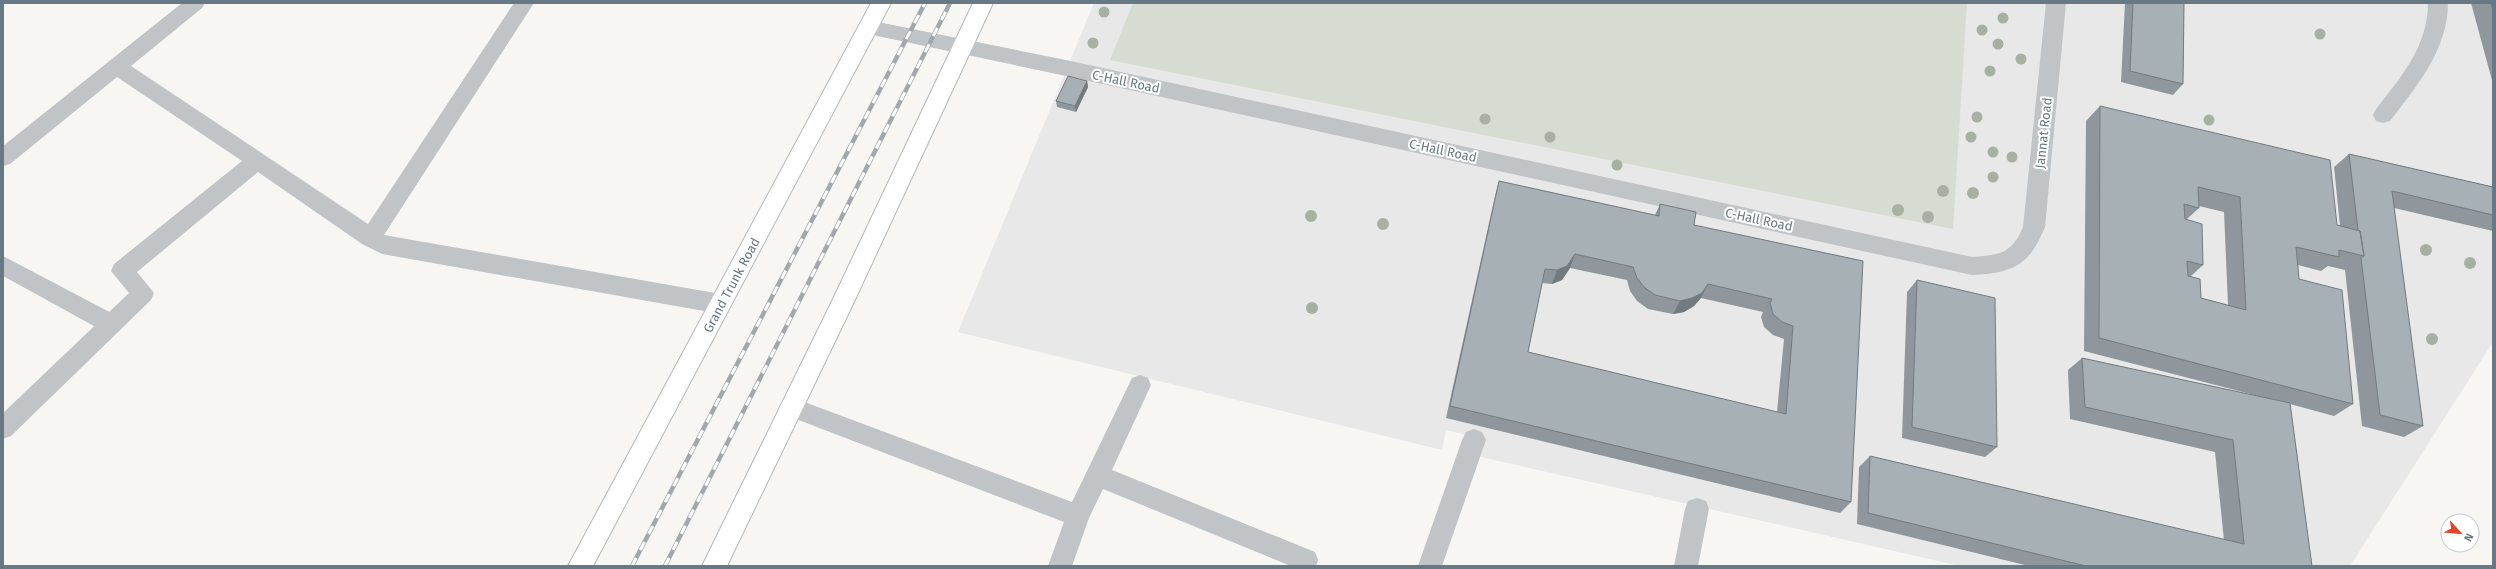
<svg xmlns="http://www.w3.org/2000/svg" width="2496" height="569" viewBox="0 0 2496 569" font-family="'Fira Sans',sans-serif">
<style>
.built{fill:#e7e8e7}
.green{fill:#d7dcd3}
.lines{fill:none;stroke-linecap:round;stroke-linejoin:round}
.primary-casing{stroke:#b3b8bb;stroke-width:2}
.service{fill:#c0c4c7;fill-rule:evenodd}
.minor{fill:#c0c4c7;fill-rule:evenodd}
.primary{fill:#fff;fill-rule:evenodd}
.rail-casing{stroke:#a1a8ad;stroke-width:4.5}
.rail{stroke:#fff;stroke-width:3;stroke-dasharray:9;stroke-linecap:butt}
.tree{fill:#a7b0a3}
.wall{fill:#8f979c;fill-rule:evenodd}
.shaded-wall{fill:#747b7f}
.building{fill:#a6b0b5;stroke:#747b7f;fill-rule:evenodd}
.labels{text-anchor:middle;stroke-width:4;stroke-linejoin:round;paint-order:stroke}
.street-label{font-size:13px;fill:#667984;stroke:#fff}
</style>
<rect width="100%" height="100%" fill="#f7f6f3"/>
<!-- built -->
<path class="built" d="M1094,3H2493V342L2350,566H1960L1481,457L1484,439L1446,430L1442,450L958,332Z"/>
<!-- green -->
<path class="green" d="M1133,3H1967L1953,229L1110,60Z"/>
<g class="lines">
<!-- primary casing -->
<g class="primary-casing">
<path id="primary" d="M871,3H891L593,566H568Z
M973,3H993L853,304L727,566H702L833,299Z"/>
</g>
<!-- service -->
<path class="service" d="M2046,3H2066L2045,227C2029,266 2013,273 1972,275L1066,76L868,34L861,32L858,27L861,22L868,20L1066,60L1972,257C1999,255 2012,254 2023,227Z
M2428,3H2448C2448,49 2417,86 2390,121L2383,123L2376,121L2373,115L2376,109C2401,77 2428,46 2428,3Z
M3,256L119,317L122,324L119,331L111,334L103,331L3,276Z"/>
<!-- minor -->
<path class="minor" d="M182,3H205L202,8L131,66L368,224L514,3H534L384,235L721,294L729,297L732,304L729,311L721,314L382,254L362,244L258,172L137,272L154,293L151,300L11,436L3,439V413L129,293L111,271L114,264L242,161L117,77L10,164L3,166V146Z
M1140,375L1148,378L1151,385L1112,470L1315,552L1318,560L1316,566H1291L1103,489L1089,518L1072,566H1048L1064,522L783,414L779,407L783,400L791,397L1072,502L1132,378Z
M1474,429L1482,432L1486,440L1442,566H1418L1462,440L1466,432Z
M1697,498L1706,501L1709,509L1698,566H1674L1685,509L1688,501Z"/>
<!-- primary -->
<use href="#primary" class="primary"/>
<!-- rail casing -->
<g class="rail-casing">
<path id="rail" d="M632,566L925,3
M665,566L950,3"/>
</g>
<!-- rail -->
<use href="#rail" class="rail"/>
</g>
<!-- trees -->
<g class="tree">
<circle cx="1104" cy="12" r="5.5"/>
<circle cx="2003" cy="18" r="5.5"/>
<circle cx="1982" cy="30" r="5.5"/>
<circle cx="2320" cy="34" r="5.5"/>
<circle cx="1093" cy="43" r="5.5"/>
<circle cx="1998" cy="44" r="5.5"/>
<circle cx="2021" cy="59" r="5.5"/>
<circle cx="1990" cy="71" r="5.5"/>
<circle cx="1977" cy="117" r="5.5"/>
<circle cx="1485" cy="119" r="5.5"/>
<circle cx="2209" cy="120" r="5.5"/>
<circle cx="1550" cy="137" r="5.5"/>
<circle cx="1971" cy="137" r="5.5"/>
<circle cx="1993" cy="152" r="5.5"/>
<circle cx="2012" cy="157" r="5.5"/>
<circle cx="1617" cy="165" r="5.5"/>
<circle cx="1993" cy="177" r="5.5"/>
<circle cx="1943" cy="191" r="6"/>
<circle cx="1973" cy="193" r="6"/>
<circle cx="1898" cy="210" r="6"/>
<circle cx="1311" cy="216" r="6"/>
<circle cx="1928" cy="217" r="6"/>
<circle cx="1383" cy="224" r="6"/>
<circle cx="2426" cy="250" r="6"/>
<circle cx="2470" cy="263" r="6"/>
<circle cx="1312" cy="308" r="6"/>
<circle cx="2432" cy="339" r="6"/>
</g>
<!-- wall -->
<path class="wall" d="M2125,3H2184L2183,84L2173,95L2121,82Z
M2471,3H2493V84Z
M1087,81L1088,87L1076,112L1057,107L1056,101Z
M2100,106L2337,225L2340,226L2334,167L2349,154L2493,187V231L2394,208L2423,426L2404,437L2362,426L2345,270L2328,266L2321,271L2298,265L2299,279L2353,404L2334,416L2290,404L2312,566H2029L1857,524L1859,467L1870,456L2224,540L2215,452L2070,419L2068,370L2082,358L2266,398L2084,351L2086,121ZM2199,206L2224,212L2228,305L2201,298L2191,276L2203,265L2186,220L2199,208Z
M1499,181L1655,215L1660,204L1694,225L1863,261L1851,502L1840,513L1446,418L1495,196ZM1570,268L1627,280L1630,291L1637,301L1648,309L1673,314L1684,312L1694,306L1701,298L1763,312L1761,317L1764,327L1773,335L1784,339L1777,412L1528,352L1542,283L1552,284L1562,280Z
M1917,280L1997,447L1985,457L1902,438L1907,292Z"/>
<!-- shaded-wall -->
<path class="shaded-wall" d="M1087,81L1088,87L1076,112L1075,106Z
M1575,254L1570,268L1562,280L1552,284L1557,270Z
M1708,284L1701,298L1694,306L1684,312L1673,314L1680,301Z"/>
<!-- building -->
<path class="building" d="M2133,3H2184L2183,84L2130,71Z
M2491,3H2493V11Z
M1068,76L1087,81L1075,106L1056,101Z
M2100,106L2330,160L2337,225L2360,231L2364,256L2339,250V257L2296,247L2299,279L2342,290L2353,404L2099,338ZM2198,187L2240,197L2246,310L2201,298L2200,279L2188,276L2187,261L2203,265L2202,224L2185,219L2184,204L2199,208Z
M2349,154L2493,187V215L2392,191L2423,426L2380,415L2361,258L2364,256L2360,231L2358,230Z
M1499,181L1659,216L1660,204L1696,212L1694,225L1863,261L1851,502L1450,406ZM1575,254L1633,267L1637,278L1644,287L1655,295L1680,301L1692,298L1702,293L1708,284L1772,299L1770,303L1773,314L1782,322L1793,326L1786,414L1528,352L1545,269L1557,270L1567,266Z
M1917,280L1995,298L1997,447L1912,427Z
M2082,358L2290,403L2312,566H2086L1868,513L1870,456L2244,544L2233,440L2085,407Z"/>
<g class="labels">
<!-- street labels -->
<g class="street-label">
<text transform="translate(1126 81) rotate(12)" y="5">C-Hall Road</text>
<text transform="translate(2043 133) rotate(-84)" y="5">Jannat Road</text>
<text transform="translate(1443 150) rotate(12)" y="5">C-Hall Road</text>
<text transform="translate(1759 219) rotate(12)" y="5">C-Hall Road</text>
<text transform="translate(731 285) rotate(-62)" y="5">Grand Trunk Road</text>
</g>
</g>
<!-- border -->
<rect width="2496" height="569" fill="none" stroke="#667984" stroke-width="8"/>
<!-- north arrow -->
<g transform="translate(2460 533) rotate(117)"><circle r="19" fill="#ffffff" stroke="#c2c9ce"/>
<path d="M0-3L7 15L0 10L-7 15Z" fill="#e24528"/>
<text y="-6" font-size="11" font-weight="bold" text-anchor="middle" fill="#667984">N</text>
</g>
</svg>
